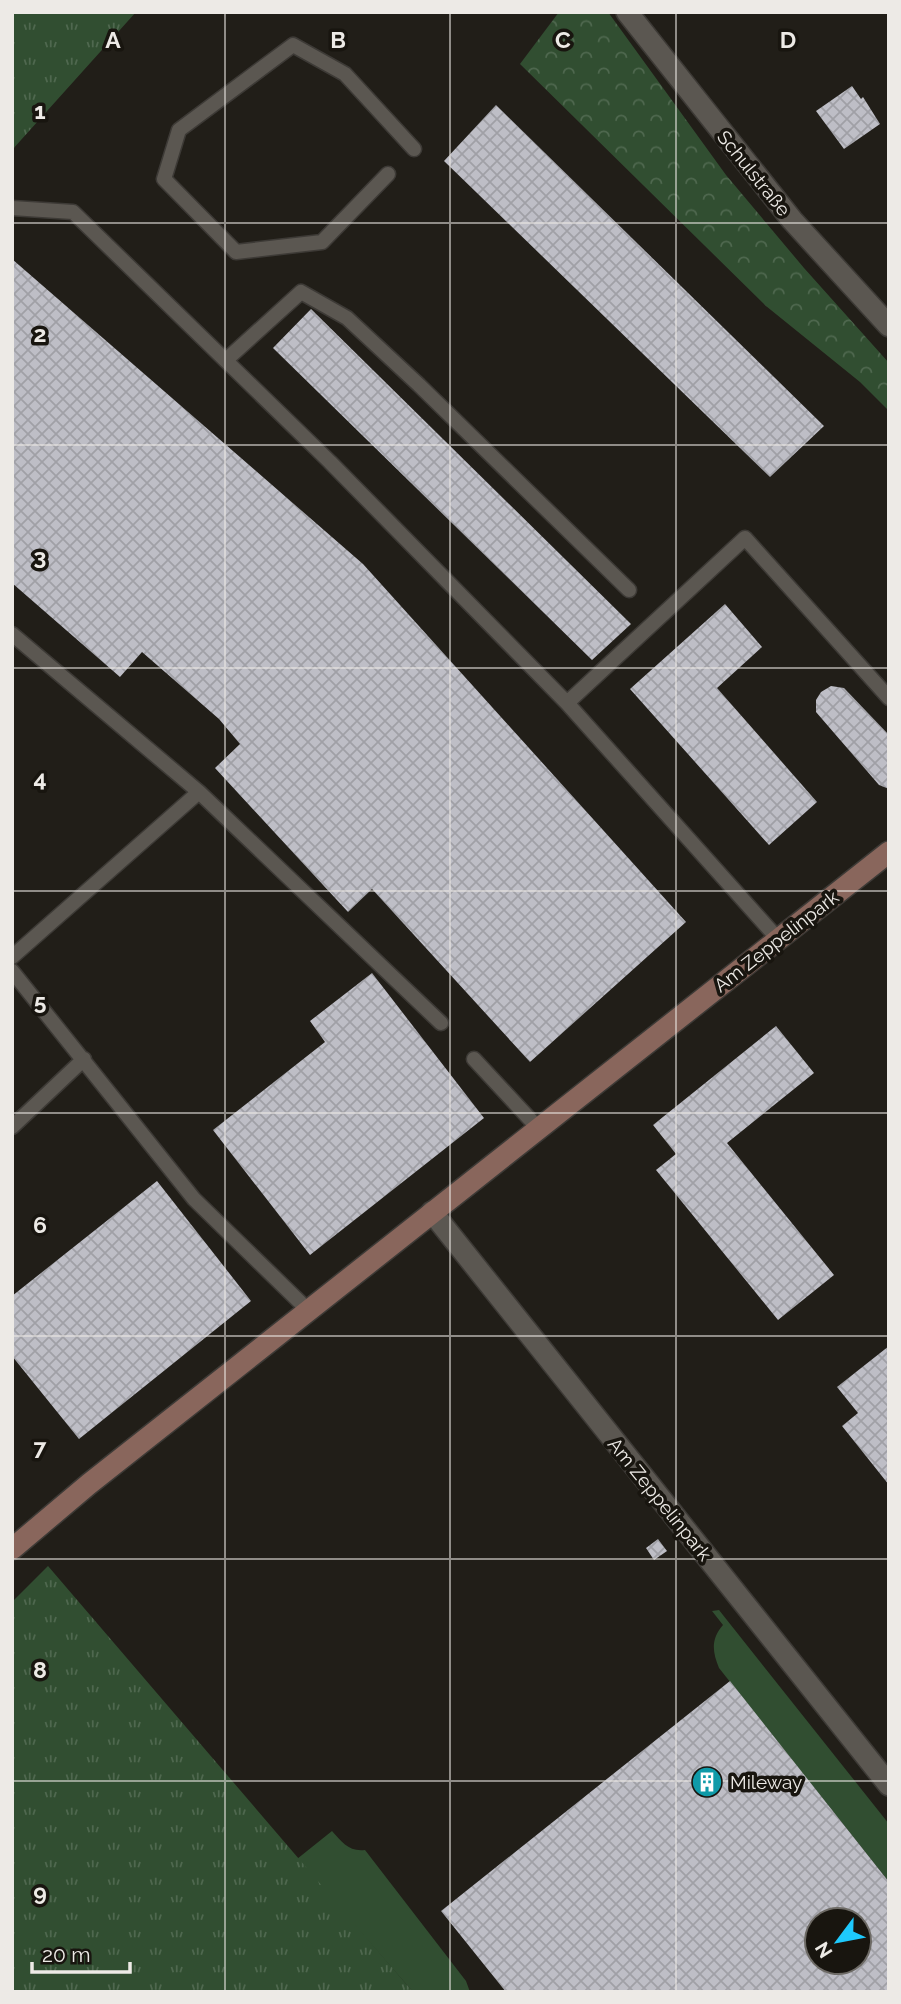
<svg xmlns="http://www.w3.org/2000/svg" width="901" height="2004" viewBox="0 0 901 2004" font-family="Raleway,sans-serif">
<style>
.green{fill:#314e31}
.forest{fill:url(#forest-crowns)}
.park{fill:url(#park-tufts)}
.building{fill:url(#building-cross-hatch);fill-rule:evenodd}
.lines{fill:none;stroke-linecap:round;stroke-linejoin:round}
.lane-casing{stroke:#3d3a36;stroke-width:17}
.street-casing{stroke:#3d3a36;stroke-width:24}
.secondary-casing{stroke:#3d3a36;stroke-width:24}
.lane{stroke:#5b5751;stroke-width:14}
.street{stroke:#5b5751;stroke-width:21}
.secondary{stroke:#89665c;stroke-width:21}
.grid{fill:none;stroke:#edeae6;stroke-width:2;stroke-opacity:0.55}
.labels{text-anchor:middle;stroke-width:7;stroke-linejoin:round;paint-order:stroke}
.street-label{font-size:19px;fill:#edeae6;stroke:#18150f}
.poi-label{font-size:19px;fill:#edeae6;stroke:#18150f;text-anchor:start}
.grid-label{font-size:23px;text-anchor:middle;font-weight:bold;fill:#edeae6;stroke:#18150f;stroke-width:7;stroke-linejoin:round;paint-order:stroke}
</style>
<defs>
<pattern id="forest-crowns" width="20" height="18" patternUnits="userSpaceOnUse" patternTransform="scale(1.75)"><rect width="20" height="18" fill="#314e31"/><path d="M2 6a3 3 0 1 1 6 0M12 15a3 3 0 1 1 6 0" fill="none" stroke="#4f684f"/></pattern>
<pattern id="park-tufts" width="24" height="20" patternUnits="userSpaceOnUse" patternTransform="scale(1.75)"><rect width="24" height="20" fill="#314e31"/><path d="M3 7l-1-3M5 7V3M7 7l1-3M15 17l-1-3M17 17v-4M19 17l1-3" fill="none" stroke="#4f684f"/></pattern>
<pattern id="building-cross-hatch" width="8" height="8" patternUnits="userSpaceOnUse" patternTransform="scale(1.75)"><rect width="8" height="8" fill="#bebec6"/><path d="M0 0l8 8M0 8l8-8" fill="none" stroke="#a0a0a6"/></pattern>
</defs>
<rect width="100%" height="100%" fill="#211e18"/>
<!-- green -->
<path class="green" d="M719,1610L889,1824V1882L719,1668C712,1651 711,1639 723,1625L712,1611Z
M332,1831C342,1842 349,1852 365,1850L466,1981L470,1992H413L297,1859Z"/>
<!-- forest -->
<path class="forest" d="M559,12H608L726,175L804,268L889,363V411L860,382L766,306L520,64Z"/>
<!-- park -->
<path class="park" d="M12,12H136L12,150Z
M48,1566L413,1992H12V1602Z"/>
<!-- building -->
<path class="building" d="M852,86L861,99L863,97L880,124L844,149L816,111Z
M496,105L824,426L770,477L444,161Z
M12,259L363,564L686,922L530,1062L372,889L348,912L215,768L240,744L219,719L142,652L120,677L12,583Z
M311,309L631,624L592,660L273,348Z
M725,604L762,647L717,688L817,802L769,845L630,689Z
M831,686L844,688L889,735V789L879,785L816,712V700L821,692Z
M372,973L484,1118L310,1255L213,1130L325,1042L310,1021Z
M776,1026L814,1073L727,1143L834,1275L778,1320L656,1170L676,1154L653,1125Z
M157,1181L251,1301L79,1439L12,1356V1296Z
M889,1346V1485L842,1426L858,1413L837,1387Z
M658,1539L667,1551L654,1560L646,1548Z
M730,1681L889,1882V1992H506L441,1911ZM817,1920H859V1962H817Z"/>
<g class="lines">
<!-- lane casing -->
<g class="lane-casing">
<path id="lane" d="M388,174L322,242L236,252L164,179L179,130L293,45L345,74L414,149
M12,208L73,212L330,462L567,703L778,939
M226,360L301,292L347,318L419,385L629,590
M12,634L199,792
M567,703L745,538L889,698
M12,957L199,792L441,1023
M12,971L194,1199L308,1310
M474,1059L539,1129
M12,1127L84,1059"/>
</g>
<!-- street casing -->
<g class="street-casing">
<path id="street" d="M627,12L792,220L889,326
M432,1212L889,1785"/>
</g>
<!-- secondary casing -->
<g class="secondary-casing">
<path id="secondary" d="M12,1549L89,1484L889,852"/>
</g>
<!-- lane -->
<use href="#lane" class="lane"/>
<!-- street -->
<use href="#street" class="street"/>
<!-- secondary -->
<use href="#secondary" class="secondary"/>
</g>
<!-- grid -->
<path class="grid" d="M225,12V1992M450,12V1992M676,12V1992M12,223H889M12,445H889M12,668H889M12,891H889M12,1113H889M12,1336H889M12,1559H889M12,1781H889"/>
<!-- icons -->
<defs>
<g id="building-disc" transform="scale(1.575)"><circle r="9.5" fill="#0f9aa8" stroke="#18150f"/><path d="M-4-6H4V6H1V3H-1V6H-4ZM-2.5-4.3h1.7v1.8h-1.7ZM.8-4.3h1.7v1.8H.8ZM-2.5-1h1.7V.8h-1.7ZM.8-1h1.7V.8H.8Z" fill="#fff"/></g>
</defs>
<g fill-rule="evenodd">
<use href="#building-disc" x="707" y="1782"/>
</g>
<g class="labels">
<!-- street labels -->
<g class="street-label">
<text transform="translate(754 173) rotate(51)" y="7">Schulstraße</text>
<text transform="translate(776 941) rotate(-38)" y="7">Am Zeppelinpark</text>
<text transform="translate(660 1499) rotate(51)" y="7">Am Zeppelinpark</text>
</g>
<!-- poi labels -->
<g class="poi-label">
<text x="730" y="1789">Mileway</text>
</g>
</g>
<g class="grid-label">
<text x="113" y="48">A</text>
<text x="338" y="48">B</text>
<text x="563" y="48">C</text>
<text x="788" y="48">D</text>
<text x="40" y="119">1</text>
<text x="40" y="342">2</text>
<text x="40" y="565">3</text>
<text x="40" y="787">4</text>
<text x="40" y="1010">5</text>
<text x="40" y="1233">6</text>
<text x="40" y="1455">7</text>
<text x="40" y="1678">8</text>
<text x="40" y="1901">9</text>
</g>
<!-- border -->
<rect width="901" height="2004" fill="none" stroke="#edeae6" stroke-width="28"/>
<!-- north arrow -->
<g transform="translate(838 1941) rotate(238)"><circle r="33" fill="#18150f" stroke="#6d6a65" stroke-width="2"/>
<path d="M0-5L12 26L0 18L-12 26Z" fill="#1ec9fd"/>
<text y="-10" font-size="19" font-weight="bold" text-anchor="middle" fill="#edeae6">N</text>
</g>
<!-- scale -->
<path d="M32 1962v10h98v-10" fill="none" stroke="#edeae6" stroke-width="3.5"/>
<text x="42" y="1962" font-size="21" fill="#edeae6" stroke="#18150f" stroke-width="5" paint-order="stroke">20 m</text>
</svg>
